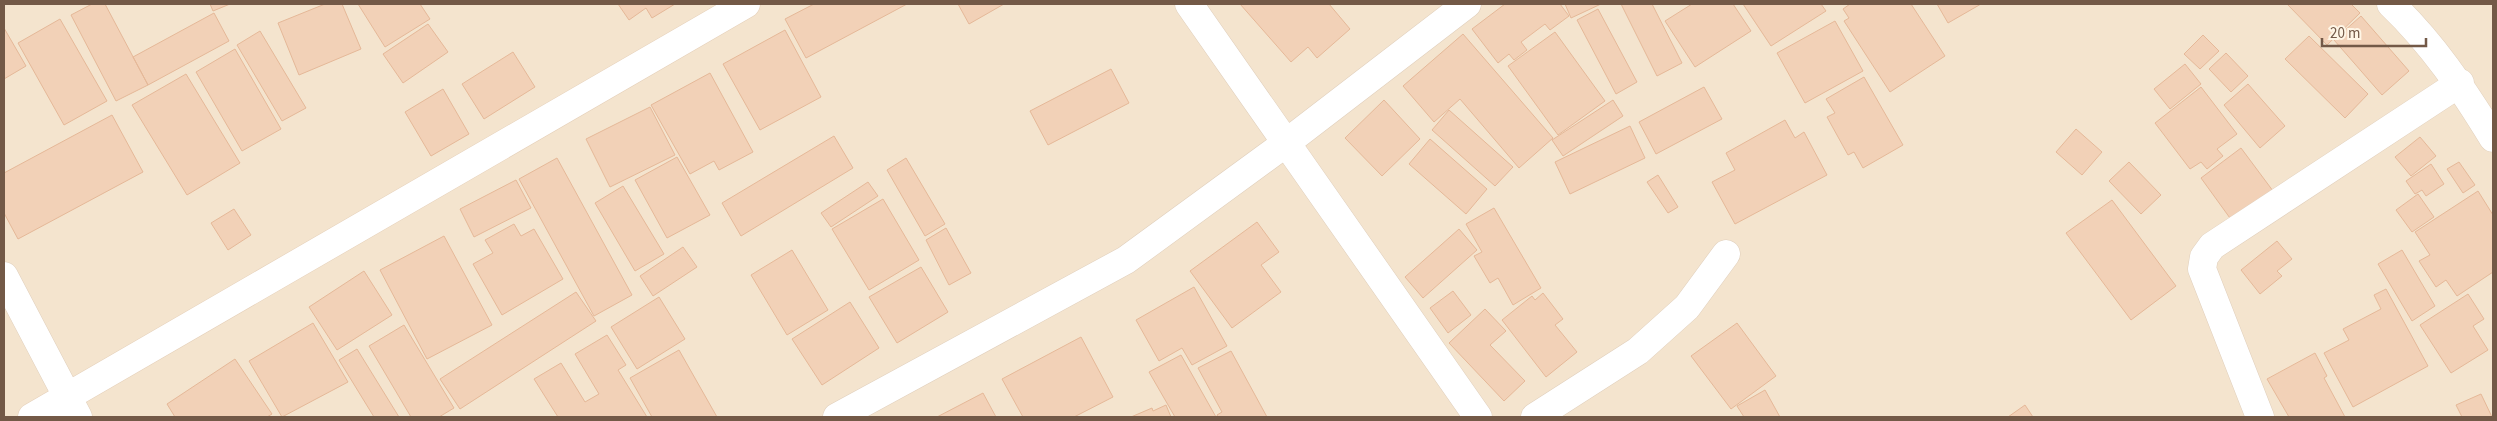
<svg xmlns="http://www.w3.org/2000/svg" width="2497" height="421" viewBox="0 0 2497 421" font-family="'Source Sans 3',sans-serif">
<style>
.residential{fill:#f4e4ce}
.building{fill:#f2d1b7;stroke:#e5b898}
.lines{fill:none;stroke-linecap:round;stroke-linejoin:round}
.street-casing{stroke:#e0cfbc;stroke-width:29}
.secondary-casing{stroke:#e5d0ba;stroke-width:29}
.street{stroke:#fff;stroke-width:28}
.secondary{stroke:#fff;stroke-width:28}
</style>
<rect width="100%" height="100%" fill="#fcf2e0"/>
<!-- residential -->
<path class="residential" d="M4,4H2493V417H4Z"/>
<!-- building -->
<path class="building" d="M92,4H105L148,85L116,101L71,15Z
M210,4H230L213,11Z
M325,4H342L361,49L299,75L278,23Z
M358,4H420L430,19L385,47Z
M618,4H675L652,18L646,8L629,20Z
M814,4H907L806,58L785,19Z
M958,4H1004L969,24Z
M1240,4H1329L1350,29L1317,58L1308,47L1291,62Z
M1505,4H1560L1569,16L1550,30L1545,24L1521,42L1527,50L1514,60L1509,54L1498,63L1472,29Z
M1565,4H1601L1571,18Z
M1621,4H1652L1682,63L1657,76Z
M1692,4H1733L1751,31L1695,67L1665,21Z
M1743,4H1821L1826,11L1771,46Z
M1850,4H1911L1945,56L1890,92L1844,21L1849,18L1843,9Z
M1937,4H1981L1948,23Z
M2287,4H2351L2360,13L2327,45Z
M1598,9L1637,82L1616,94L1577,20Z
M214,13L229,41L148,85L133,57Z
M2361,16L2409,71L2382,95L2334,40Z
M60,19L107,101L64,125L18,43Z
M1835,21L1863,71L1805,103L1777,53Z
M428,24L448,52L403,83L383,54Z
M4,28L26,66L4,79Z
M785,30L821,97L760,130L723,64Z
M260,31L306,108L282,121L237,45Z
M1555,32L1605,101L1558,135L1508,66Z
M1463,34L1553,138L1519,168L1460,99L1434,122L1403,86Z
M2203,35L2219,51L2200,69L2184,54Z
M2309,36L2368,94L2345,118L2285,59Z
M235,49L281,129L242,151L196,72Z
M513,52L535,87L484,119L462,84Z
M2226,53L2248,76L2231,92L2209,69Z
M2185,64L2201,84L2170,109L2154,89Z
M1111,69L1129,103L1048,145L1030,111Z
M710,73L753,152L719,170L714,161L690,174L651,105Z
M186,74L240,163L187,195L132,105Z
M1864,77L1903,145L1863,168L1854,152L1848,155L1827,117L1835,113L1826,99Z
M2248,84L2285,126L2260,148L2224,105Z
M1704,87L1722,119L1656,154L1639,122Z
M2201,87L2237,134L2217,149L2223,156L2207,169L2201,162L2190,169L2155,123Z
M443,89L469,134L431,156L405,112Z
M1384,100L1420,139L1382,176L1345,138Z
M1613,100L1623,116L1563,156L1552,140Z
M650,107L675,155L610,187L586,139Z
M1449,110L1513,167L1495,186L1432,130Z
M112,115L143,172L18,239L4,213V173Z
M1785,120L1795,138L1804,132L1827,175L1735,224L1712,182L1735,170L1726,153Z
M1630,126L1645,158L1570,194L1555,162Z
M2076,129L2102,152L2082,175L2056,152Z
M834,136L853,168L741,236L722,203Z
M2420,137L2436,156L2411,176L2395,157Z
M1430,139L1487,189L1466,214L1409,164Z
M2241,148L2276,195L2235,225L2201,178Z
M677,157L710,215L667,238L635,180Z
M557,158L632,295L594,316L519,179Z
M906,158L945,224L925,236L887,170Z
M2129,162L2161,195L2141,214L2109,181Z
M2459,162L2475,185L2463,193L2447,169Z
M2431,164L2444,184L2426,196L2422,190L2415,194L2406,181Z
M1658,175L1678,207L1668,213L1647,182Z
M516,180L531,208L474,237L460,209Z
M868,182L878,196L831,227L821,213Z
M623,186L664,254L635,271L595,203Z
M2478,191L2493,215V272L2457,296L2446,280L2436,287L2419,261L2430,255L2415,232Z
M2418,194L2434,217L2412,232L2396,210Z
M883,199L919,260L869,290L832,229Z
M2112,200L2176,286L2131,320L2066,233Z
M1494,208L1541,288L1513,305L1498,278L1490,283L1474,256L1482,252L1466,224Z
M234,209L251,235L228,250L211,223Z
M1257,222L1279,252L1261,265L1281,292L1232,328L1190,271Z
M514,224L521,236L534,229L563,279L502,315L473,264L493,253L485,240Z
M946,228L971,273L949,285L926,240Z
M1459,229L1477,250L1423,298L1405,277Z
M444,236L492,325L427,359L380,270Z
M2277,241L2292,259L2277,271L2282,276L2260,294L2241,270Z
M683,247L697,267L653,296L640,276Z
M792,250L828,310L787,335L751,275Z
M2402,250L2435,306L2412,321L2378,264Z
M921,267L948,312L897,343L869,297Z
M364,271L392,315L337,350L309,307Z
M1194,287L1227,346L1192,365L1182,348L1159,361L1136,320Z
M2386,289L2428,366L2353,407L2324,353L2349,340L2343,329L2381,309L2374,295Z
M1453,291L1471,315L1448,333L1430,308Z
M576,292L596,321L460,409L440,379Z
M1543,293L1563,319L1555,325L1577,352L1546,377L1502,320L1532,296L1535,300Z
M2468,294L2484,319L2473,326L2488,350L2451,373L2420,325Z
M659,297L685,339L637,369L611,327Z
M850,302L879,348L822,385L792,339Z
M1485,309L1506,331L1490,345L1525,381L1504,401L1449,343Z
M313,323L348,382L282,417L249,361Z
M1737,323L1776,376L1731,409L1691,356Z
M404,325L454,408L439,417H411L369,346Z
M607,335L626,365L618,370L647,417H558L534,379L561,363L585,402L599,394L575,354Z
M1081,337L1113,397L1074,417H1023L1002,379Z
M357,349L399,417H374L339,360Z
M679,350L717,417H652L630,378Z
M1231,351L1267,417H1218L1217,415L1222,412L1198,368Z
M2315,353L2327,376L2324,378L2345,417H2289L2267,379Z
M1181,355L1216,417H1175L1149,372Z
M235,359L272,414L267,417H175L167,404Z
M1765,390L1780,417H1744L1737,406Z
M983,393L996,417H937Z
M2481,394L2492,417H2462L2456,405Z
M1166,405L1171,417H1131L1152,408L1153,411Z
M2025,405L2033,417H2008Z"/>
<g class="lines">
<!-- street casing -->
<g class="street-casing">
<path id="street" d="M1189,4L1478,417
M2391,4C2432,43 2463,89 2493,138
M4,276L78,417
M837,417L1126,260L1286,143L1467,4
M1535,417L1638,351L1687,307L1726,254
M2260,417L2202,269L2204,257L2212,246L2460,83"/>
</g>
<!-- secondary casing -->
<g class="secondary-casing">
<path id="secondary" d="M32,417L746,4"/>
</g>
<!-- street -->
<use href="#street" class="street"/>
<!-- secondary -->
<use href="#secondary" class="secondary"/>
</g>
<!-- border -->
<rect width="2497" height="421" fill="none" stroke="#735947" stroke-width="10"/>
<!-- scale -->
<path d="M2322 38v8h104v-8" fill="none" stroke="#735947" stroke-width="2.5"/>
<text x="2330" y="38" font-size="15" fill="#735947" stroke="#fff6e6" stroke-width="4" paint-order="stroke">20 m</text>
</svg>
